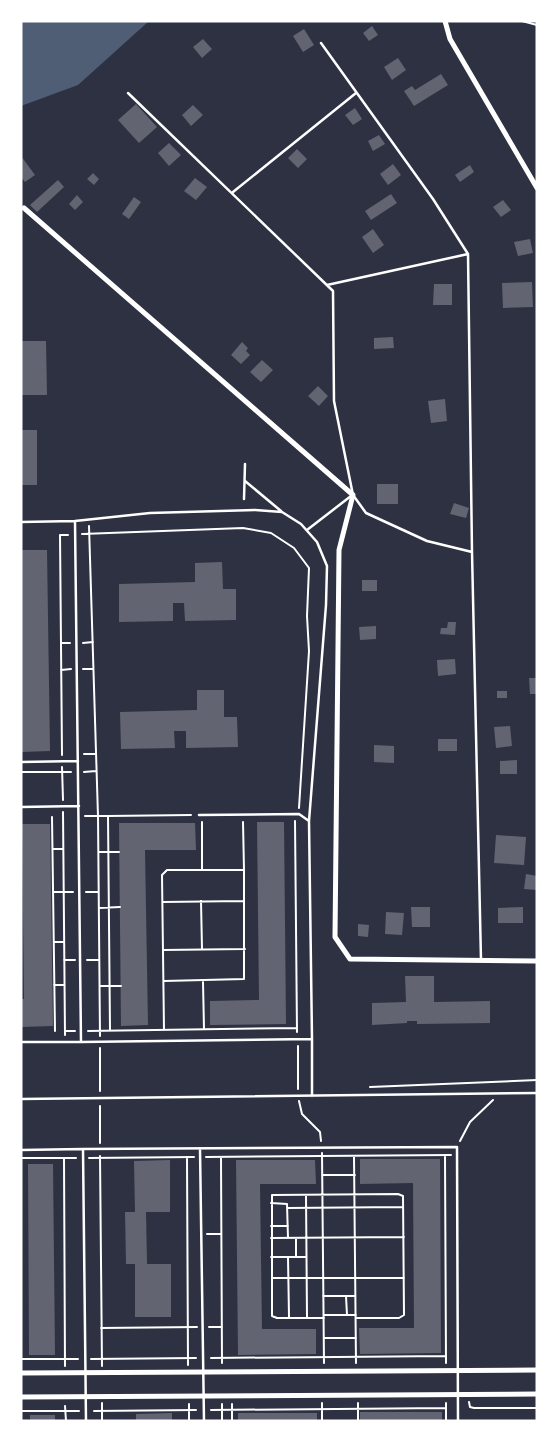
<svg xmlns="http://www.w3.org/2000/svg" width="558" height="1442" viewBox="0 0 558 1442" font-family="'Work Sans',sans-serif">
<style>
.water{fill:#4f5d75}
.building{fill:#626471}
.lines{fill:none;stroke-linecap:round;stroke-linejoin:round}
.path{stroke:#fff;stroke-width:2}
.service{stroke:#fff;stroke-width:2.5}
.minor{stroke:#fff;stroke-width:5}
</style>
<rect width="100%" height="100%" fill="#2d3142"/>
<!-- water -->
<path class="water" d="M21,21H149L78,85L21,106Z"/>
<!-- building -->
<path class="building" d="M372,26L378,35L369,41L363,33Z
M304,29L314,45L303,52L293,36Z
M203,39L212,49L202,58L193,47Z
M398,58L406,70L392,80L384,67Z
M441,74L448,85L414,106L404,91L412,86L415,90Z
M136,104L157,127L139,143L118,120Z
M193,105L203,115L191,126L182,115Z
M355,108L362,119L353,125L345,115Z
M379,135L385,144L373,151L368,141Z
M169,143L181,155L169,166L158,153Z
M297,149L307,159L298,168L288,158Z
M21,156L35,175L25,182L21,177Z
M393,164L401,175L388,185L380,174Z
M470,165L474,172L460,182L455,175Z
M93,173L99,179L94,185L87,179Z
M195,178L207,187L196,200L184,191Z
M58,180L64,187L37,212L30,205Z
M391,194L397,203L371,220L365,211Z
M77,195L83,202L75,210L69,204Z
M134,197L141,202L129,219L122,214Z
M503,200L511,210L501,217L493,207Z
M373,229L384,245L373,253L362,237Z
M530,239L533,253L518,256L514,242Z
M532,282L533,307L503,308L502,283Z
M434,284H452V305H433Z
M393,337L394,348L374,349V338Z
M21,341H46L47,395H21Z
M242,342L248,348L246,351L250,355L241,364L231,355Z
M262,360L273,370L261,382L250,372Z
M318,386L328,396L319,406L308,396Z
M445,399L447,421L431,423L428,401Z
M21,430H37V485H21Z
M377,484H398V504H377Z
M454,503L469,508L466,518L450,514Z
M21,550H47L50,751L21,752Z
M222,562L223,589H236V620L185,621L184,603H173V621L119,622V584L195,582V563Z
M362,580H377V591H362Z
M448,622H456L455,635L440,634L441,628H447Z
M376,626V639L360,640L359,627Z
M455,659L456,674L438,676L437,660Z
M529,678H537V694H530Z
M197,690H224V717H237L238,747L186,748V731H174L175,748L121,749L120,712L197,710Z
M497,691H507V698H497Z
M510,726L512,746L496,748L494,727Z
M438,739H457V751H438Z
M374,745L394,746V763L374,762Z
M517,760V774H500V761Z
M257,822H284L286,1024L210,1025V1001L259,1000Z
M119,823H195L196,850H145L148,1025L121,1026Z
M22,824H50L53,1026L21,1027V999H24Z
M496,835L526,837L524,865L494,863Z
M526,874L537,876V890L524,889Z
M411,907H430V927H412Z
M523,907V923H498V908Z
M386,912L404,913L402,935L385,934Z
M358,924L369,925L368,937L358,936Z
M405,976H434V1002L490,1001V1023L417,1024V1021H407V1023L372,1025V1003L406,1002Z
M360,1159H440L441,1353L360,1354L359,1328H414L413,1183L360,1184Z
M170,1160V1212H146L147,1264H171V1317H135V1264H126L125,1212H135L134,1161Z
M236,1160H315L316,1184H260L262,1329H316V1354L238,1355Z
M28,1164H53L55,1355H29Z
M360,1412H442V1421H360Z
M172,1413V1421H136V1414Z
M238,1413H317V1421H238Z
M30,1415H55V1421H30Z"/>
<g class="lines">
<!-- path -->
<path class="path" d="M522,21L537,25
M89,526L98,816L100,1036
M82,534L243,528L271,533L294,548L309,568L307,616L309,651L299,808
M61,643H70
M83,643L93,642
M83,669H93
M61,670L71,669
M84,754H96
M62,755L60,535H68
M62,767L63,800
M21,772H71
M84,772L96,771
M63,812L65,1035
M85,816H108
M52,817L55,1031
M295,821L297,1032
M243,822L244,870
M53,849H63
M99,852H119
M53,892H73
M86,892H98
M201,901L202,949
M163,902L244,901
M99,908L120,907
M54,942H64
M163,950L245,949
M64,960H75
M87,960H99
M164,981L244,979V870H202
M203,982L204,1029
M54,985H64
M100,986H121
M110,1030L108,816L191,815
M164,1030L162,875L167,870H202V822
M65,1031H75
M88,1031L297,1028
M298,1046V1089
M370,1087L537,1080
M100,1091V1048
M299,1101L302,1114L320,1132L321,1141
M100,1106V1143
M460,1141L470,1122L493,1100
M322,1153L324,1363
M100,1156L102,1366
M354,1156L356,1363
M445,1156L446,1363
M187,1157L188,1365
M206,1157L451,1155
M221,1157L222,1363
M21,1158H76
M64,1158L65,1366
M89,1158L194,1157
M322,1175H355
M306,1195L307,1317
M271,1203L287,1204L288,1238
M288,1208L403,1207
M271,1226H288
M207,1234H221
M271,1238L404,1237
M296,1238V1257
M271,1257H306
M288,1257L289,1317
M272,1278H404
M323,1296H355
M346,1296L347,1315
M324,1315H356
M324,1318H277L272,1316V1195L398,1194L403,1196L404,1315L399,1318H356
M209,1327H222
M101,1328L197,1327
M324,1338H356
M211,1358L446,1356
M21,1359H78
M91,1359L196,1358
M469,1402L470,1407L474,1408H537
M102,1403V1421
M322,1403V1421
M358,1403V1421
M446,1403V1421
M189,1404V1421
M222,1404V1421
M232,1404V1421
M65,1406L66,1421
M211,1410L446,1408
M21,1411H79
M94,1411L196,1410"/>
<!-- service -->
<path class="service" d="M128,93L333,291L334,401L353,495L366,513L427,541L472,552L468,254L433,199L321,43
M233,192L356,93
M327,285L468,254
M245,481L281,511
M244,499L245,464
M75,521L150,513L255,510L282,512L301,524L317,542L327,566L326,605L309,821
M21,522L75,521L81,1042L312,1039L309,821L299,814L199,815
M307,530L351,496
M472,552L481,960
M21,762L78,761
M21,807L79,806
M312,1039V1096
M21,1042H81
M21,1099L537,1093
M200,1149L204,1421
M21,1150L83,1149
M86,1421L83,1149L457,1147L458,1421"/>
<!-- minor -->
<path class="minor" d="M445,21L450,39L537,188
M24,208L353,495L339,550L335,937L350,959L537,961
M21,1373L537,1370
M21,1397L537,1394"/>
</g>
<!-- border -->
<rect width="558" height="1442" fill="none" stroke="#ffffff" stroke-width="45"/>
</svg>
